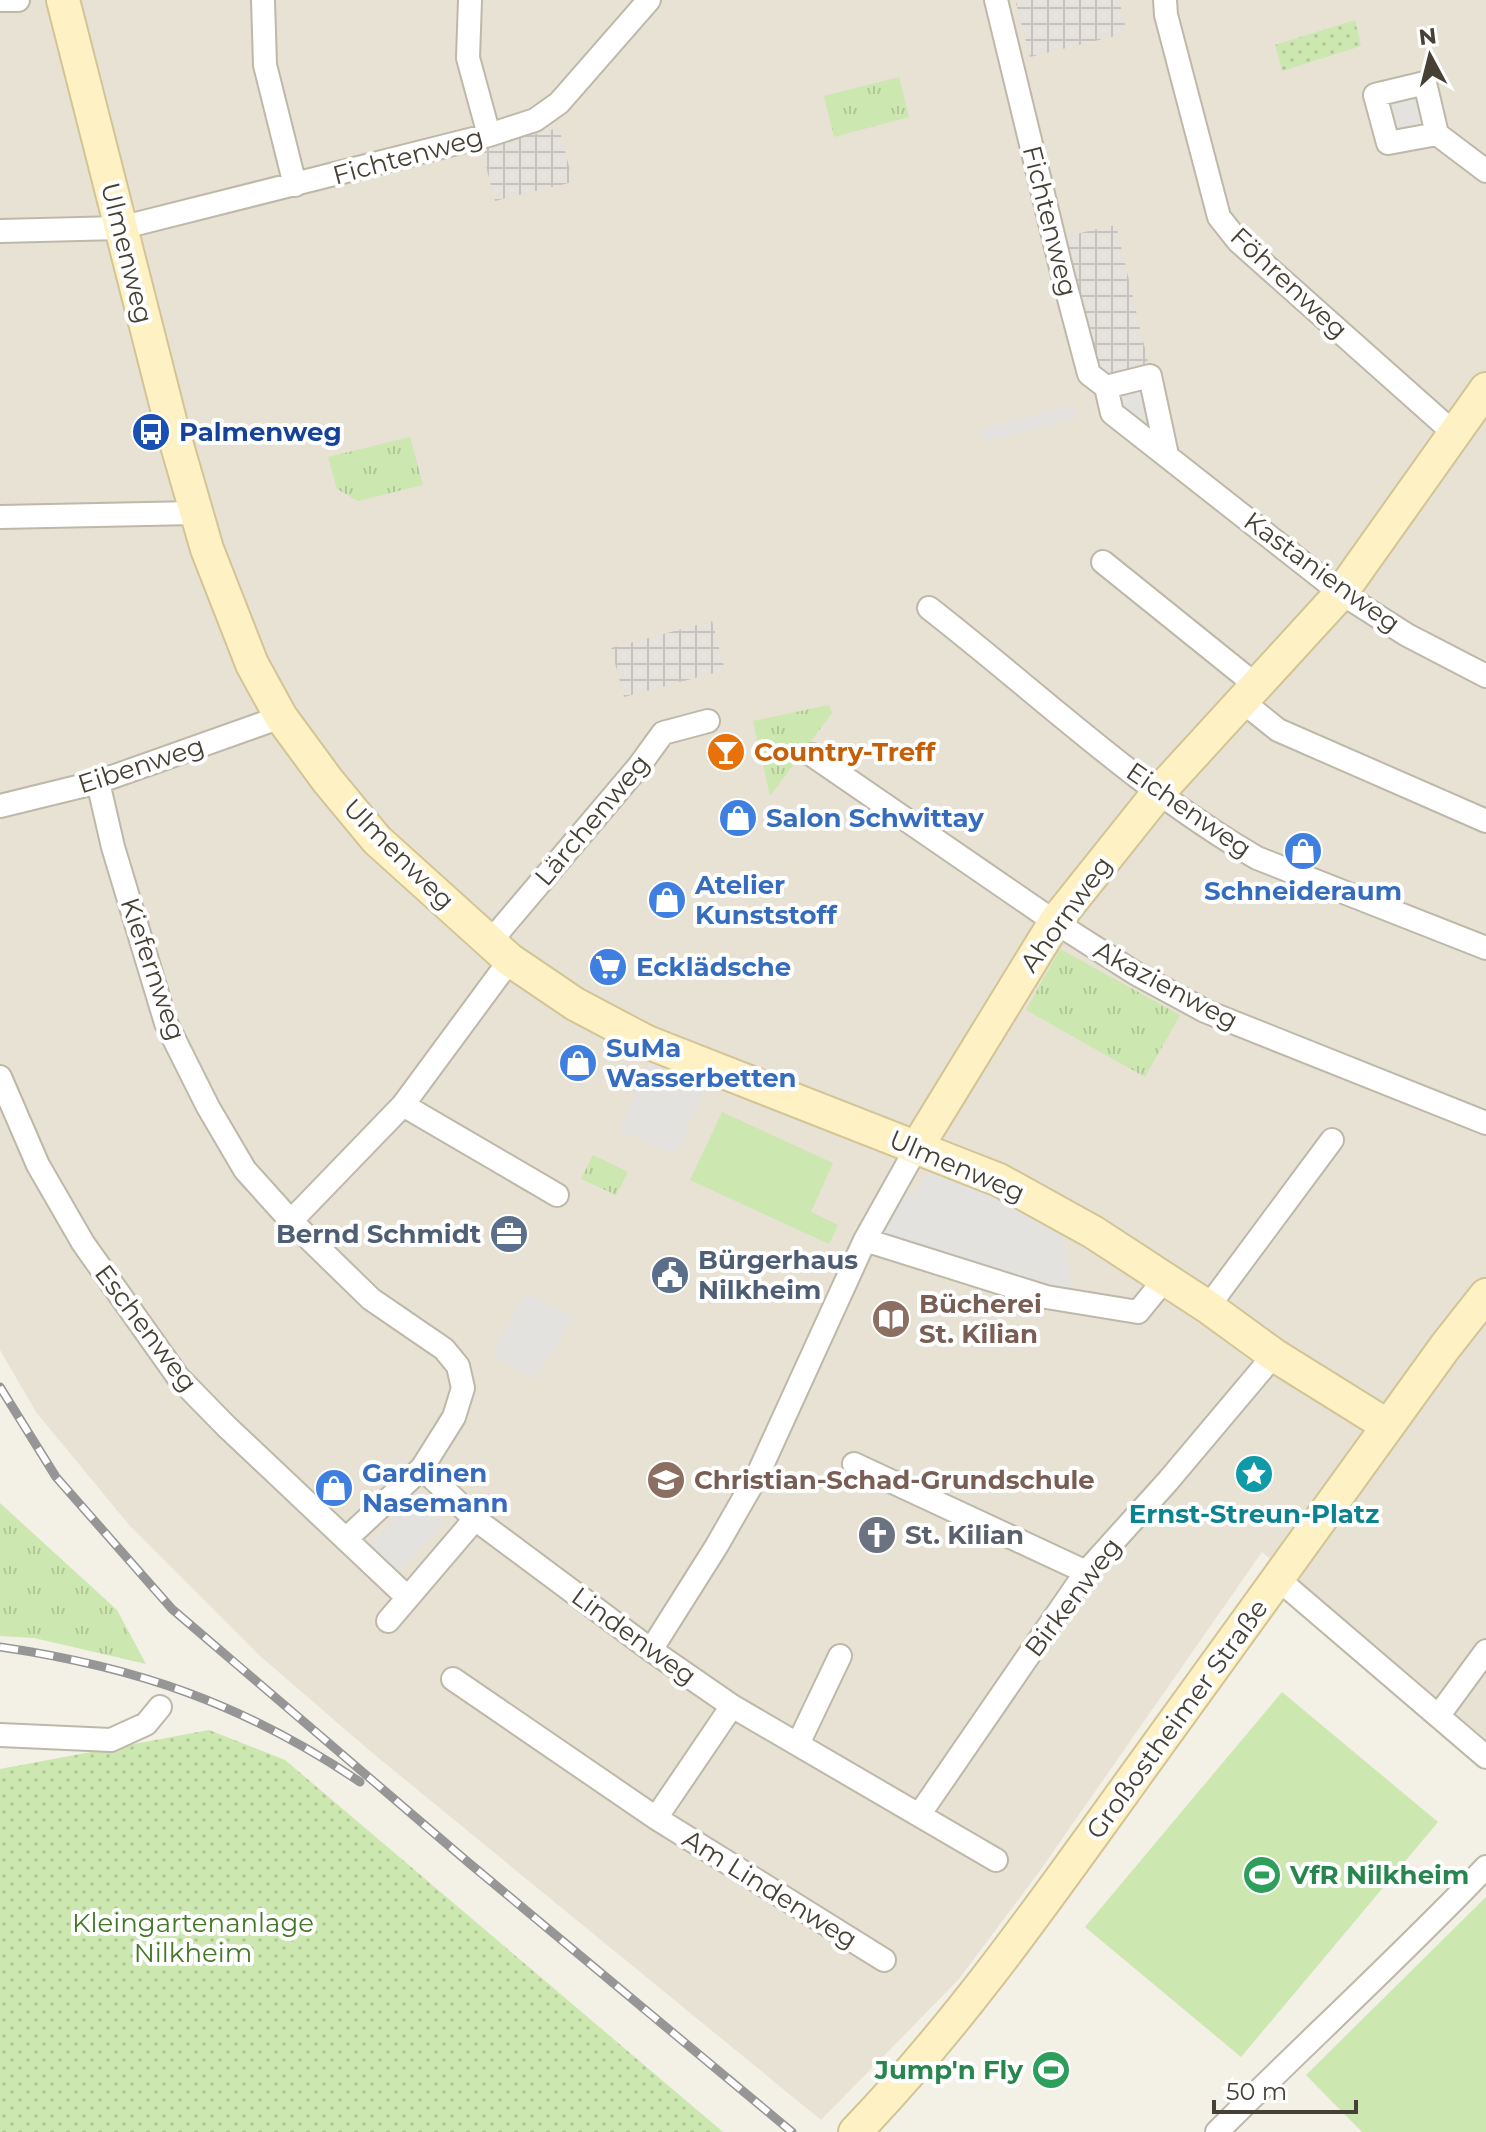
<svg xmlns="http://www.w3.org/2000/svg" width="1486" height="2132" viewBox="0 0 1486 2132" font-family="Montserrat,sans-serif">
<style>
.residential{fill:#e7e2d4}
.industrial{fill:url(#industrial-grid)}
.grass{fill:url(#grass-dots)}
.park{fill:url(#park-tufts)}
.pitch{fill:#cce7af}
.parking{fill:#e4e2de}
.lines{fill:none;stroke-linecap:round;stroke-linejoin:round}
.street-casing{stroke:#beb8a9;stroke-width:26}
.secondary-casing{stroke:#d3c496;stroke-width:36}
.street{stroke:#fff;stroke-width:22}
.secondary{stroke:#fef2c5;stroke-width:32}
.rail-casing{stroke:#969696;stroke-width:9}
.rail{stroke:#fff;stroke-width:6;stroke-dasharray:18;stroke-linecap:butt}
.labels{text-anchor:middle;stroke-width:8;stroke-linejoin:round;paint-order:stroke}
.street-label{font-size:26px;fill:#464035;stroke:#fff}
.transit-label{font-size:26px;font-weight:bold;fill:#164399;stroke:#fff;text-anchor:start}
.food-label{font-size:26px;font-weight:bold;fill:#c56008;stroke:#fff;text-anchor:start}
.shop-label{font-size:26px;font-weight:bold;fill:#366cbe;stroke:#fff;text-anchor:start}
.service-label{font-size:26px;font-weight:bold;fill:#4e5e75;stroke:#fff;text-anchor:end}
.education-label{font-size:26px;font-weight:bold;fill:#785e54;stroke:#fff;text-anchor:start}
.culture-label{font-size:26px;font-weight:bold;fill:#0d838f;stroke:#fff}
.worship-label{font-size:26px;font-weight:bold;fill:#5b616d;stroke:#fff;text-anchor:start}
.leisure-label{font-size:26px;font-weight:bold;fill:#27864d;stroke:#fff;text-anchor:start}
.park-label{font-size:26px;fill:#447729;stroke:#fff}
</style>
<defs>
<pattern id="industrial-grid" width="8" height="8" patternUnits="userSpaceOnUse" patternTransform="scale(2)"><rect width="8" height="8" fill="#e5e1db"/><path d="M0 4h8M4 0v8" fill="none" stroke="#c6c2bd"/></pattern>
<pattern id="grass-dots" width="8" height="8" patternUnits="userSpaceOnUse" patternTransform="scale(2)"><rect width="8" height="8" fill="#cce7af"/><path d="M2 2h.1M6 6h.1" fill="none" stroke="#b1c797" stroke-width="1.8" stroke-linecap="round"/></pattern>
<pattern id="park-tufts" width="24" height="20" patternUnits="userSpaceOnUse" patternTransform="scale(2)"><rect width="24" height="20" fill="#cce7af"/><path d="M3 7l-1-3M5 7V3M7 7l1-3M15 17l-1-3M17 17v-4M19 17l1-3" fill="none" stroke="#b1c797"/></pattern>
</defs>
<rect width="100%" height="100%" fill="#f3f0e6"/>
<!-- residential -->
<path class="residential" d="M0,0H1486V1746L1439,1709L1342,1617L1262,1552L1039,1872L959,1979L821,2120L370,1751L259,1655L130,1526L36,1412L0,1350Z"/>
<!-- industrial -->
<path class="industrial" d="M1026,0H1119L1127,33L1030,57L1016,3Z
M559,128L573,182L495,201L481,147Z
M1116,225L1149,366L1102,378L1058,238Z
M712,621L725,670L624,697L611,648Z"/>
<!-- grass -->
<path class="grass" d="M1355,20L1361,46L1282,71L1275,45Z
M209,1730L285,1760L723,2132H0V1769Z"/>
<!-- park -->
<path class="park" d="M899,77L909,117L834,137L824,96Z
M410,437L423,485L358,501L337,489L328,457Z
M829,705L832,713L770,796L753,721Z
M1060,949L1180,1015L1145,1077L1026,1010Z
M593,1155L628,1172L616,1195L581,1179Z
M0,1503L117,1610L146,1664L34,1638L0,1636Z"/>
<!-- pitch -->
<path class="pitch" d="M722,1112L833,1163L811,1212L838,1225L829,1244L690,1180Z
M1282,1692L1438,1822L1241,2057L1085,1927Z
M1486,1897V2132H1362L1306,2075Z"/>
<!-- parking -->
<path class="parking" d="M1419,94L1426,121L1399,128L1392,101Z
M1139,386L1147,417L1134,419L1119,407L1116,392Z
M1072,404L1077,418L984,442L980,429Z
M650,1061L706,1086L675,1155L619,1130Z
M930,1165L1059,1223L1074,1293L1001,1275L881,1236L902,1191L916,1195Z
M525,1292L573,1317L535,1380L492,1356Z
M416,1495L445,1522L396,1574L367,1547Z"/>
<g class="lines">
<!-- street casing -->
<g class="street-casing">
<path id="street" d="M0,0H18
M263,0L265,65L295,185
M470,0L468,58L489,135
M996,0L1062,272L1089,374L1106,387
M1165,0L1166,15L1219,217L1238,241L1455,434
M1437,134L1388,143L1375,95L1425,83L1437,134L1486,171
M0,231L120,228L489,135L535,120L559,103L649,0
M1167,455L1150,376L1106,387L1112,413L1341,593L1407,635L1486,676
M0,517L195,513
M1103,562L1257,686
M929,608C1037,692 1138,789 1257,858L1486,948
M1243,702L1278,730L1486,821
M812,755L1055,922L1135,973L1205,1011L1486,1123
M98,782L113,847L166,1023L208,1107L245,1170L291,1221L371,1299L444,1349L458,1366L463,1388L454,1417L422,1468L346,1539
M0,806L98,782L281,717
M490,942L639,766L663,733L708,721
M0,1077L38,1165L83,1243L178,1377L226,1426L407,1597
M403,1105L557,1195
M291,1221L403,1105L510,960
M865,1240L1046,1297L1138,1312L1165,1279
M1208,1307L1332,1140
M854,1464L1086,1572
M422,1468L475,1519L651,1650L732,1706L996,1860
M1278,1579L1486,1757
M388,1621L475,1519
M651,1650L716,1547L759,1472L865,1240L917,1147
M453,1679L656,1818L732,1706
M1439,1715L1486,1651
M0,1735L111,1740L146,1724L160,1707
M798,1744L840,1656
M919,1815L1086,1572L1168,1481L1274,1355
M656,1818L884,1960
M1217,2132C1306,2043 1399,1958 1486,1867"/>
</g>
<!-- secondary casing -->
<g class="secondary-casing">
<path id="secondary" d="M63,0L172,428L207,549L252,664L281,717L328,781L377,840L510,960L575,1004L647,1042L999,1180L1093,1232L1208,1307L1274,1355L1388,1426
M917,1147L1055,922L1158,793L1341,593L1486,389
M855,2132C963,2020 1052,1891 1143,1765C1243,1625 1344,1486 1445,1347L1486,1295"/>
</g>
<!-- street -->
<use href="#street" class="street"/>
<!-- secondary -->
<use href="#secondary" class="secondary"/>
<!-- rail casing -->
<g class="rail-casing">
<path id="rail" d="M0,1387L56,1477L172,1609L469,1863L792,2132
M0,1647C137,1667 244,1704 360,1782"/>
</g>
<!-- rail -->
<use href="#rail" class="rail"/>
</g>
<!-- icons -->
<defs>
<g id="bus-disc" transform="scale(2)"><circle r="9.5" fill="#1a4fb4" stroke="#fff"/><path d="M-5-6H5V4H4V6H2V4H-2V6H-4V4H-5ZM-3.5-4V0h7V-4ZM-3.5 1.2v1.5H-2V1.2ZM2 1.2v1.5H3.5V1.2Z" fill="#fff"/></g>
<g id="bar-disc" transform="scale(2)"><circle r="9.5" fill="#e8710a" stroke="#fff"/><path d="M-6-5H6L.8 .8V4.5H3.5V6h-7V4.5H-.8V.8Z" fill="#fff"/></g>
<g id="shop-disc" transform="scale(2)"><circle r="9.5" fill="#3f7fe0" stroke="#fff"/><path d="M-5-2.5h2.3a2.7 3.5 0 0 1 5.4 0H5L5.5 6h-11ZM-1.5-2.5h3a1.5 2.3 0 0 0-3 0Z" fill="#fff"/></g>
<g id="supermarket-disc" transform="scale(2)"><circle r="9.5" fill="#3f7fe0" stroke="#fff"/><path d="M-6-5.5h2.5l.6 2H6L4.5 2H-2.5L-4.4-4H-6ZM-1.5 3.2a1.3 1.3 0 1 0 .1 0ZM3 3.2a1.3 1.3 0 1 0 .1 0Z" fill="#fff"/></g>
<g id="office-disc" transform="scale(2)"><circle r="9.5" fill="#5c6f8a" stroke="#fff"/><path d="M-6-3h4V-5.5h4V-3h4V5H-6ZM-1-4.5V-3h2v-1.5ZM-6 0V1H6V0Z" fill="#fff"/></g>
<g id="civic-disc" transform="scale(2)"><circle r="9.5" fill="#5c6f8a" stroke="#fff"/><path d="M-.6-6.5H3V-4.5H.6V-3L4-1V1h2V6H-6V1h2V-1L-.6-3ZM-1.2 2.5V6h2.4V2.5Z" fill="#fff"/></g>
<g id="library-disc" transform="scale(2)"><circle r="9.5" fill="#8d6e63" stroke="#fff"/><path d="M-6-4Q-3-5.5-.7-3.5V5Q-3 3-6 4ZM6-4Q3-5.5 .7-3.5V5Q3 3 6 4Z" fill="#fff"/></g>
<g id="sight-disc" transform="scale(2)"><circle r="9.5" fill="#0f9aa8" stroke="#fff"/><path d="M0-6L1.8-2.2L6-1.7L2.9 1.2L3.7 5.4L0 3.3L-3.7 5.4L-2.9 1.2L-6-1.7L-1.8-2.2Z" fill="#fff"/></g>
<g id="school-disc" transform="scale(2)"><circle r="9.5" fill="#8d6e63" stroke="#fff"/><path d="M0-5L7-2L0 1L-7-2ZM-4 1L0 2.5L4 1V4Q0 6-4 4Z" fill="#fff"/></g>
<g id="church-disc" transform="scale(2)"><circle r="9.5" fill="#6b7280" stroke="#fff"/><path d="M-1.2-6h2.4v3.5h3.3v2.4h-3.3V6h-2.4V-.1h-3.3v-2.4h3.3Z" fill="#fff"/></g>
<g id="stadium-disc" transform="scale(2)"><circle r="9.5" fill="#2e9e5b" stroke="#fff"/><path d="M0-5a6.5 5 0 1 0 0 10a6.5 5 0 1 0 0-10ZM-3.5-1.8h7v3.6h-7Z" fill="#fff"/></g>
</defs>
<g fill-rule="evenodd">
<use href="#bus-disc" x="151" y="432"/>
<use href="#bar-disc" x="726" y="752"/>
<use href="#shop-disc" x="738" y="818"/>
<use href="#shop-disc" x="1303" y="851"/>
<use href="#shop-disc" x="667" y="900"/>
<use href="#supermarket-disc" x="608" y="967"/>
<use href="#shop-disc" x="578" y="1063"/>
<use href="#office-disc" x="509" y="1234"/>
<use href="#civic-disc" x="670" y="1275"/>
<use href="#library-disc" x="891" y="1319"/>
<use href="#sight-disc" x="1254" y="1474"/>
<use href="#school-disc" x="666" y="1480"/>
<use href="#shop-disc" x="334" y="1488"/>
<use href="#church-disc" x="877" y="1535"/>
<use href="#stadium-disc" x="1262" y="1875"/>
<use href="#stadium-disc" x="1051" y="2070"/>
</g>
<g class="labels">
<!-- street labels -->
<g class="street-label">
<text transform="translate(408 156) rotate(-15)" y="9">Fichtenweg</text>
<text transform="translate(1050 221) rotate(76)" y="9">Fichtenweg</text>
<text transform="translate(127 253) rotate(76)" y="9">Ulmenweg</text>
<text transform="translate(1289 283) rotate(43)" y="9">Föhrenweg</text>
<text transform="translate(1322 572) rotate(36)" y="9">Kastanienweg</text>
<text transform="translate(141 765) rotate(-18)" y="9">Eibenweg</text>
<text transform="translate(1189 810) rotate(35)" y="9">Eichenweg</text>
<text transform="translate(592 820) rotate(-50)" y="9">Lärchenweg</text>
<text transform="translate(399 854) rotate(45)" y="9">Ulmenweg</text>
<text transform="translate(1066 914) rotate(-54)" y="9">Ahornweg</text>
<text transform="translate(153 969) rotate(71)" y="9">Kiefernweg</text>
<text transform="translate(1166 985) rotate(28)" y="9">Akazienweg</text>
<text transform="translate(957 1166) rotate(23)" y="9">Ulmenweg</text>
<text transform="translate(146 1328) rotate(53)" y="9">Eschenweg</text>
<text transform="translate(1073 1597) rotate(-53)" y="9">Birkenweg</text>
<text transform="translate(634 1636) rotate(36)" y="9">Lindenweg</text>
<text transform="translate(1177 1719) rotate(-54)" y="9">Großostheimer Straße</text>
<text transform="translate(770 1889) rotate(32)" y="9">Am Lindenweg</text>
</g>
<!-- transit labels -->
<g class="transit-label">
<text x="179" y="441">Palmenweg</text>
</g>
<!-- food labels -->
<g class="food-label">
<text x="754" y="761">Country-Treff</text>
</g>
<!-- shop labels -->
<g class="shop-label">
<text x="766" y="827">Salon Schwittay</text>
<text x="695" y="894">Atelier<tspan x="695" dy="30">Kunststoff</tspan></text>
<text x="1303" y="900" text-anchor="middle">Schneideraum</text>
<text x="636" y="976">Ecklädsche</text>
<text x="606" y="1057">SuMa<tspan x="606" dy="30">Wasserbetten</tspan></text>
<text x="362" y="1482">Gardinen<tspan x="362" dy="30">Nasemann</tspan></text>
</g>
<!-- service labels -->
<g class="service-label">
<text x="481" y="1243">Bernd Schmidt</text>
<text x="698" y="1269" text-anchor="start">Bürgerhaus<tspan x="698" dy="30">Nilkheim</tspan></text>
</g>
<!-- education labels -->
<g class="education-label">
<text x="919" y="1313">Bücherei<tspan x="919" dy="30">St. Kilian</tspan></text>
<text x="694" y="1489">Christian-Schad-Grundschule</text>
</g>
<!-- culture labels -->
<g class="culture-label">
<text x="1254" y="1523">Ernst-Streun-Platz</text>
</g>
<!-- worship labels -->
<g class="worship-label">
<text x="905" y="1544">St. Kilian</text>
</g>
<!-- leisure labels -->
<g class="leisure-label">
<text x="1290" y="1884">VfR Nilkheim</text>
<text x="1023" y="2079" text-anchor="end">Jump'n Fly</text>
</g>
<!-- park labels -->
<g class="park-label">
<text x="193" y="1932">Kleingartenanlage<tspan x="193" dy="30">Nilkheim</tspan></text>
</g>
</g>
<!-- north arrow -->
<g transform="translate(1430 56) rotate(353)" stroke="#ffffff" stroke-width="6" paint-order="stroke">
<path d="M0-6L14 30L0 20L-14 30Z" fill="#464035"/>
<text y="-12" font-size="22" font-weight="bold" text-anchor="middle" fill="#464035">N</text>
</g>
<!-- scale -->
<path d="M1214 2100v12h142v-12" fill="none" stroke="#464035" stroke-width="4"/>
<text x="1226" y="2100" font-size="24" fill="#464035" stroke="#ffffff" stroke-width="6" paint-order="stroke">50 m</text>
</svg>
